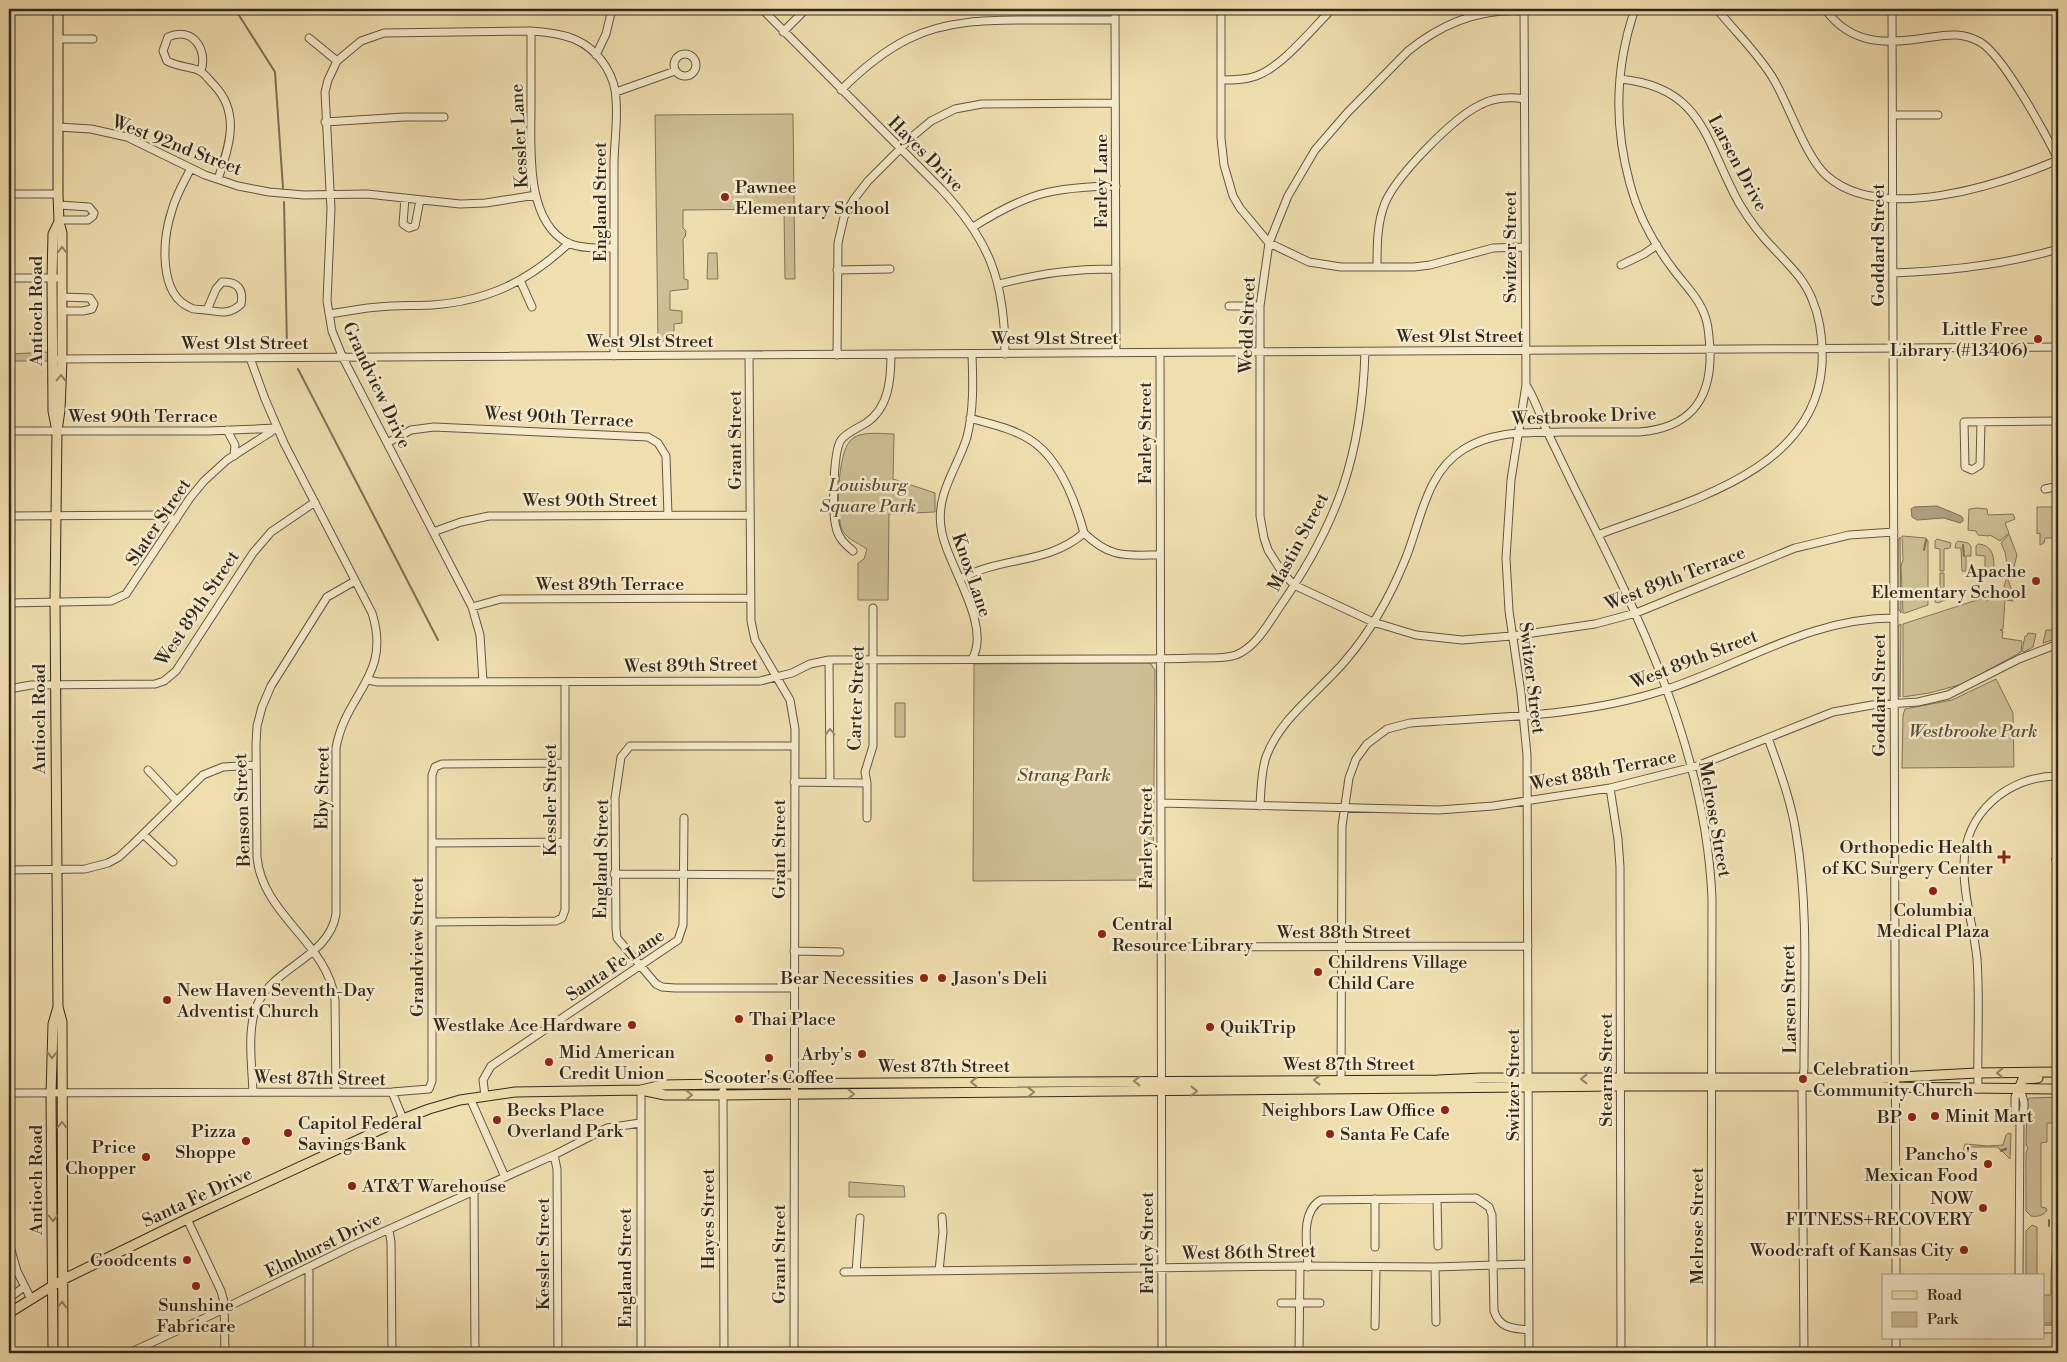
<svg xmlns="http://www.w3.org/2000/svg" width="2067" height="1362" viewBox="0 0 2067 1362" font-family="'Libre Bodoni',serif">
<style>
.green{fill:#d0bf96;stroke:#81745a}
.water{fill:#afa07e;stroke:#7d7058}
.lines{fill:none;stroke-linecap:round;stroke-linejoin:round}
.stream{stroke:#7d7058;stroke-width:2}
.minor-casing{stroke:#625642;stroke-width:9}
.major-casing{stroke:#32281e;stroke-width:11}
.minor{stroke:#f5eacb;stroke-width:7}
.major{stroke:#f0deaf;stroke-width:9}
.oneway{stroke:#918366}
.oneway2{stroke:#948974}
.poi-dot{fill:#8f2418;stroke:#f5eacb;stroke-width:2}
.labels{text-anchor:middle;stroke-width:5;stroke-linejoin:round;paint-order:stroke}
.street-label{font-size:18px;fill:#32281e;stroke:#f5eacb}
.poi-label{font-size:18px;fill:#32281e;stroke:#f5eacb;text-anchor:start}
.park-label{font-size:18px;font-style:italic;fill:#5a4e3c;stroke:#f5eacb}
</style>
<rect width="100%" height="100%" fill="#f0deaf"/>
<filter id="stains"><feTurbulence type="fractalNoise" baseFrequency=".004" numOctaves="4"/><feColorMatrix values="0 0 0 0 .2 0 0 0 0 .09 0 0 0 0 .02 0 0 0 .5 -.17"/></filter>
<radialGradient id="worn" r=".72"><stop offset=".6" stop-color="#630" stop-opacity="0"/><stop offset="1" stop-color="#630" stop-opacity=".3"/></radialGradient>
<!-- green -->
<path class="green" d="M793,114L795,279H785L784,209L683,210V228L686,231L685,237L683,239L684,279L688,280V289L670,291V310L682,311V323L674,324V341H658L655,115Z
M708,253H717L718,279H707Z
M50,352V361H9V354Z
M894,434L893,479L935,493V512L889,514L888,600H858V563L864,559L867,549C858,543 844,538 841,527C836,510 838,454 850,441C859,430 882,434 894,434Z
M2037,507H2058V538H2045L2044,543L2040,545V533L2037,534Z
M1977,508L1987,509L1988,515L2013,514L2015,519L2005,523L2009,533L2000,541L1990,535L1989,536L1978,535L1976,531L1968,530L1969,509Z
M2009,534L2017,555L2014,567L2007,564L2005,552L2001,543Z
M1902,536L1926,538L1928,541V605L1905,613H1903L1901,566L1903,560Z
M1900,537L1901,613L1898,608V541Z
M1937,539L1951,543L1950,548L1944,549V571H1940V549L1935,548V541Z
M1958,541L1968,543L1971,546V556H1966V571H1962L1961,548H1955L1956,543Z
M1978,544C1994,545 1994,558 1994,571H1985V556L1976,555V546Z
M1940,573H1944V595L1949,596L1950,598L1938,603L1935,602V597L1940,595Z
M2007,577L2014,596L2013,601L2005,600L2003,629L2000,630L2003,631L2002,638L2022,641L2021,652L1963,684L1929,693L1903,697V624L1983,598L1987,601L1999,592L2002,594L2006,588L2004,586Z
M1901,624L1900,697L1899,694L1898,628L1899,625Z
M2053,628L2058,629V638L2043,643L2046,630H2052Z
M2028,633L2036,634L2033,647L2024,652L2022,651L2025,636H2027Z
M1150,663L1155,670L1153,880L973,881L974,664Z
M1996,679L2013,713L2014,767L1902,768L1903,715L1905,709L1952,700Z
M895,703H905V737H895Z
M2058,1097V1123H2047V1142L2041,1143V1207L2046,1208L2047,1210C2044,1216 2036,1217 2031,1216L2026,1211V1153L2028,1148L2026,1145L2027,1102L2029,1098H2033Z
M2009,1133L2011,1134L2010,1159L2002,1151L2007,1148L2000,1150L1998,1147H1966V1152L1963,1151L1965,1144L1988,1146L2003,1145L2006,1135Z
M849,1182L904,1186L905,1197H849Z
M2032,1225L2037,1227V1276H2026V1231Z
M2058,1234V1241L2056,1242V1249H2054V1272H2056L2058,1323H2043V1295H2051V1276L2056,1275H2051L2053,1236Z"/>
<!-- water -->
<path class="water" d="M1937,506L1961,516L1963,518V521L1960,523L1944,518L1917,520L1912,517L1911,509L1914,507Z"/>
<g class="lines">
<!-- stream -->
<path class="stream" d="M235,9L275,72L283,188
M284,202L287,346
M298,369L438,640
M1963,545L1964,556
M1924,550L1926,540
M2052,859V860
M2053,931V933
M2001,1151L2006,1149
M2049,1220V1226"/>
<!-- minor casing -->
<g class="minor-casing">
<path id="minor" d="M762,9L941,189C990,241 1005,282 1005,354
M1115,9L1116,353
M1221,9V138L1224,165L1233,196L1240,208L1269,243L1309,262L1341,267H1414L1430,265L1493,248L1524,247
M1524,9L1526,385L1511,480L1506,558L1509,611L1521,693L1527,755L1529,1353
M1717,9C1735,32 1759,54 1774,80C1789,105 1806,158 1827,176C1882,224 1999,185 2058,160
M1825,9C1852,47 1890,44 1932,37C1950,34 1964,33 1980,42C2003,55 2045,133 2058,159
M1892,9L1896,1276
M1524,11C1480,8 1442,23 1408,51L1347,113L1315,150L1288,196L1269,243L1260,306V516L1264,538L1268,550L1282,572L1294,585L1373,622L1416,635L1462,640L1512,636L1595,624L1636,613L1795,548L1849,535L1894,532
M531,31C531,57 531,82 531,108C531,148 525,221 568,243C582,249 600,248 614,248
M783,32L806,9
M309,38L337,61
M59,39H93
M674 65a11 11 0 1 1 22 0a11 11 0 1 1-22 0Z
M596,55L606,34L612,9
M201,71C208,50 193,26 168,37L163,51L167,61C178,67 192,67 200,71C205,74 210,81 214,85C241,113 229,147 218,179
M1221,80C1233,80 1245,80 1256,76C1282,67 1312,29 1332,9
M841,90C861,70 882,52 908,39C947,20 988,20 1031,20C1059,20 1087,20 1115,20
M616,92L675,71
M1893,115H1938
M325,122L404,117H444
M58,127L91,129L127,137L205,175L238,186L269,192L304,195L367,194L460,204L486,203L536,195
M191,168C184,182 176,195 172,210C163,237 157,294 191,308C195,310 201,309 206,310C220,312 230,315 241,304C244,289 237,281 222,282L216,289L207,310
M9,194H58
M405,198L403,224L409,228L415,226L420,200
M59,205L89,207L94,213L93,216L88,220H59
M973,227C1027,193 1052,187 1116,186
M1621,265L1644,254L1657,245
M1377,267C1377,245 1377,223 1385,203C1397,175 1453,118 1480,105C1493,98 1510,96 1524,99
M837,270L890,269
M1893,273C1950,271 2004,265 2058,249
M9,278H56
M520,280L532,307
M999,284C1043,273 1071,269 1116,269
M62,297L90,298L94,304L92,309L83,311H62
M1229,306H1260
M329,314C345,312 362,308 378,307C396,305 414,306 432,305C488,301 529,281 569,243
M1160,353L1162,1353
M749,355L751,621L755,640L790,700L795,729L794,1353
M837,355L838,243L844,217L854,199L868,181L913,136L931,121L955,109L982,104L1115,103
M250,358L265,399L284,443L372,613C392,676 346,692 336,748V914C329,959 270,967 256,1008C247,1031 252,1067 253,1092
M59,359L2058,347
M1526,385C1535,399 1539,412 1545,427C1554,446 1564,466 1573,485C1639,616 1706,750 1712,899L1711,1353
M970,418C990,424 1011,428 1029,439C1059,457 1075,500 1084,533
M1981,422L1980,465L1972,470L1965,467L1964,422L2058,421
M227,430L235,445L234,456
M9,431H209L276,428
M387,443L411,430L434,427L648,437L658,443L666,456L668,515
M2045,489L2054,487L2058,484V439
M9,516L160,515L176,520
M433,532L461,522L489,516L750,515
M1084,533C1111,559 1126,555 1160,555
M1598,535C1680,503 1815,474 1822,365C1823,343 1821,320 1812,299C1804,279 1790,266 1776,251C1762,237 1749,220 1739,203C1705,142 1704,87 1620,79
M853,551C845,544 838,538 836,527C832,512 833,452 841,440C846,433 858,428 866,423C889,408 891,379 891,354
M960,579C1001,556 1047,565 1084,533
M9,603L111,601L126,594L190,498L204,481L227,460L277,428
M472,607L501,599L751,598
M972,659C993,625 945,563 941,527C936,493 958,467 967,437C974,409 973,382 972,354
M829,660L830,781
M368,680L378,682L760,681L792,673L810,664L829,660C927,660 1025,659 1123,659C1147,659 1171,659 1195,658C1208,658 1223,659 1236,655C1256,647 1268,624 1279,608C1338,523 1362,455 1365,351
M483,682L480,635L472,607L343,358L332,331L327,301L331,209L325,92L328,80L337,61L361,41L384,33L531,31C563,33 588,38 606,67C612,77 616,88 616,100C618,121 614,143 614,165C614,228 614,292 614,356
M9,689L31,685L155,684L164,681L176,671L253,553L271,532L315,502
M1768,738C1779,769 1791,800 1796,833C1809,908 1804,991 1804,1068L1802,1093L1804,1353
M794,746H630L621,757L615,798L616,928L617,938L656,984L662,987L675,988H794
M148,770L176,800
M794,782L867,783
M1610,788L1618,839L1620,867L1621,1353
M1161,803L1439,810L1493,806L1610,788L1697,766L1833,712L1872,705L1918,702L1948,695L2019,659L2058,644
M1260,806C1261,789 1261,772 1266,757C1280,718 1319,692 1345,661C1371,631 1390,597 1405,560C1421,522 1425,473 1464,449C1495,430 1528,433 1563,432C1588,432 1614,432 1639,432C1690,428 1712,400 1710,349C1709,338 1709,326 1705,316C1699,298 1684,284 1673,269C1654,244 1638,215 1630,184C1614,126 1615,67 1635,9
M867,818V783L865,772L873,746V608
M143,834L173,862
M432,843L565,842
M9,870L85,869L108,863L119,857L133,844L203,775L223,767L256,765
M614,874L794,875
M432,922L556,921L562,918L565,910V682
M1161,947L1528,946
M794,951L840,952
M1341,1086L1342,826L1349,778L1356,759L1367,744L1387,729L1410,723C1494,717 1580,717 1661,691C1741,666 1808,618 1894,618
M1978,1089C1977,1046 1980,1002 1977,959C1974,928 1963,896 1964,865C1964,813 2008,776 2058,776
M2019,1089C2025,1099 2026,1109 2020,1118L2019,1276
M2019,1089L2015,1097V1114L2020,1118
M336,1091L335,1000C328,943 262,915 257,857L256,744L257,726L262,707L271,686L327,597L355,581
M723,1091L724,1353
M392,1092L403,1119
M9,1093L392,1092L429,1089L432,1081V775L435,767L442,764L565,763
M485,1096L483,1080L491,1066L678,940L683,925L684,818
M470,1098L505,1177
M554,1155L557,1169L558,1353
M474,1191L475,1353
M1437,1199L1438,1246
M187,1219L221,1291L224,1302L225,1353
M389,1230L391,1242L392,1353
M9,1243L17,1271L31,1299
M1375,1247V1199
M1308,1267C1307,1246 1300,1212 1321,1200L1476,1198L1489,1207L1492,1215L1494,1311C1500,1329 1513,1328 1529,1330
M1435,1267L1436,1322
M309,1268V1353
M939,1271L943,1232L942,1217
M844,1272L1300,1266L1435,1267L1528,1264
M856,1272L860,1218
M9,1298L24,1287
M1281,1303H1320
M1375,1326L1376,1267
M2043,1329H2058
M1896,1338V1353
M1299,1352L1300,1266
M129,1353L207,1317L354,1245L554,1155L607,1128L640,1123
M641,1353V1090
M1291,1353H1306"/>
</g>
<!-- major casing -->
<g class="major-casing">
<path id="major" d="M58,9V194L59,222L62,233V359L60,410L57,431L55,601L58,1007L62,1022L63,1353
M56,426L53,411L52,278L53,234L59,222
M2019,1089L2023,1079L2038,1078
M641,1090L662,1085L723,1084L1438,1080L1482,1078H1880L1977,1073L2058,1072
M9,1313L62,1280L187,1219L403,1119L429,1109L460,1100L515,1092L641,1090L665,1095H723L1621,1086H1803L2058,1089
M53,1353L51,1094L53,1024L58,1007"/>
</g>
<!-- minor -->
<use href="#minor" class="minor"/>
<!-- major -->
<use href="#major" class="major"/>
</g>
<!-- one-way arrows -->
<defs><path id="oneway-chevron" d="M-2-3.5L2.5 0L-2 3.5" fill="none" stroke-width="1.6" stroke-linecap="round" stroke-linejoin="round" transform="scale(1.25)"/></defs>
<g class="oneway">
<use href="#oneway-chevron" transform="translate(62 250) rotate(-90)"/>
<use href="#oneway-chevron" transform="translate(61 378) rotate(-88)"/>
<use href="#oneway-chevron" transform="translate(52 1055) rotate(91)"/>
<use href="#oneway-chevron" transform="translate(2000 1073) rotate(179)"/>
<use href="#oneway-chevron" transform="translate(1584 1079) rotate(180)"/>
<use href="#oneway-chevron" transform="translate(1317 1080) rotate(-180)"/>
<use href="#oneway-chevron" transform="translate(1137 1081) rotate(180)"/>
<use href="#oneway-chevron" transform="translate(974 1082) rotate(180)"/>
<use href="#oneway-chevron" transform="translate(1194 1091)"/>
<use href="#oneway-chevron" transform="translate(1031 1092) rotate(-1)"/>
<use href="#oneway-chevron" transform="translate(851 1094)"/>
<use href="#oneway-chevron" transform="translate(689 1095)"/>
<use href="#oneway-chevron" transform="translate(62 1125) rotate(-90)"/>
<use href="#oneway-chevron" transform="translate(53 1218) rotate(90)"/>
<use href="#oneway-chevron" transform="translate(62 1305) rotate(-90)"/>
</g>
<use class="oneway2" href="#oneway-chevron" transform="translate(830 732) rotate(-91)"/>
<!-- markers -->
<g class="poi-dot">
<circle cx="725" cy="197" r="5"/>
<circle cx="2038" cy="339" r="5"/>
<circle cx="2036" cy="581" r="5"/>
<path d="M2001.5 849.5h5v5h5v5h-5v5h-5v-5h-5v-5h5z"/>
<circle cx="1933" cy="891" r="5"/>
<circle cx="1102" cy="934" r="5"/>
<circle cx="1318" cy="972" r="5"/>
<circle cx="924" cy="978" r="5"/>
<circle cx="942" cy="978" r="5"/>
<circle cx="167" cy="1000" r="5"/>
<circle cx="739" cy="1019" r="5"/>
<circle cx="632" cy="1025" r="5"/>
<circle cx="1210" cy="1027" r="5"/>
<circle cx="862" cy="1054" r="5"/>
<circle cx="769" cy="1058" r="5"/>
<circle cx="549" cy="1062" r="5"/>
<circle cx="1803" cy="1079" r="5"/>
<circle cx="1445" cy="1110" r="5"/>
<circle cx="1935" cy="1116" r="5"/>
<circle cx="1912" cy="1117" r="5"/>
<circle cx="497" cy="1120" r="5"/>
<circle cx="288" cy="1133" r="5"/>
<circle cx="1330" cy="1134" r="5"/>
<circle cx="246" cy="1141" r="5"/>
<circle cx="146" cy="1157" r="5"/>
<circle cx="1988" cy="1164" r="5"/>
<circle cx="352" cy="1186" r="5"/>
<circle cx="1983" cy="1208" r="5"/>
<circle cx="1964" cy="1250" r="5"/>
<circle cx="187" cy="1260" r="5"/>
<circle cx="196" cy="1286" r="5"/>
</g>
<g class="labels">
<!-- street labels -->
<g class="street-label">
<text transform="translate(519 136) rotate(-93)" y="6">Kessler Lane</text>
<text transform="translate(177 145) rotate(21)" y="6">West 92nd Street</text>
<text transform="translate(926 154) rotate(45)" y="6">Hayes Drive</text>
<text transform="translate(1738 163) rotate(62)" y="6">Larsen Drive</text>
<text transform="translate(1101 181) rotate(-90)" y="6">Farley Lane</text>
<text transform="translate(600 202) rotate(-90)" y="6">England Street</text>
<text transform="translate(1878 245) rotate(-90)" y="6">Goddard Street</text>
<text transform="translate(1510 247) rotate(-90)" y="6">Switzer Street</text>
<text transform="translate(36 311) rotate(-90)" y="6">Antioch Road</text>
<text transform="translate(1247 325) rotate(-88)" y="6">Wedd Street</text>
<text x="1460" y="342">West 91st Street</text>
<text x="1055" y="344">West 91st Street</text>
<text x="650" y="347">West 91st Street</text>
<text x="245" y="349">West 91st Street</text>
<text transform="translate(377 385) rotate(65)" y="6">Grandview Drive</text>
<text x="143" y="422">West 90th Terrace</text>
<text transform="translate(1584 416) rotate(-2)" y="6">Westbrooke Drive</text>
<text transform="translate(559 417) rotate(3)" y="6">West 90th Terrace</text>
<text transform="translate(1145 433) rotate(-90)" y="6">Farley Street</text>
<text transform="translate(735 440) rotate(-90)" y="6">Grant Street</text>
<text x="590" y="506">West 90th Street</text>
<text transform="translate(158 522) rotate(-56)" y="6">Slater Street</text>
<text transform="translate(1298 542) rotate(-62)" y="6">Mastin Street</text>
<text transform="translate(972 575) rotate(71)" y="6">Knox Lane</text>
<text transform="translate(1675 578) rotate(-21)" y="6">West 89th Terrace</text>
<text x="610" y="590">West 89th Terrace</text>
<text transform="translate(197 608) rotate(-56)" y="6">West 89th Street</text>
<text transform="translate(1694 659) rotate(-21)" y="6">West 89th Street</text>
<text transform="translate(691 665) rotate(-1)" y="6">West 89th Street</text>
<text transform="translate(1532 678) rotate(83)" y="6">Switzer Street</text>
<text transform="translate(1879 695) rotate(-90)" y="6">Goddard Street</text>
<text transform="translate(856 698) rotate(-88)" y="6">Carter Street</text>
<text transform="translate(39 719) rotate(-90)" y="6">Antioch Road</text>
<text transform="translate(1603 770) rotate(-11)" y="6">West 88th Terrace</text>
<text transform="translate(322 788) rotate(-89)" y="6">Eby Street</text>
<text transform="translate(550 800) rotate(-90)" y="6">Kessler Street</text>
<text transform="translate(242 810) rotate(-92)" y="6">Benson Street</text>
<text transform="translate(1715 819) rotate(80)" y="6">Melrose Street</text>
<text transform="translate(1146 838) rotate(-90)" y="6">Farley Street</text>
<text transform="translate(779 849) rotate(-90)" y="6">Grant Street</text>
<text transform="translate(601 859) rotate(-89)" y="6">England Street</text>
<text x="1344" y="938">West 88th Street</text>
<text transform="translate(417 947) rotate(-90)" y="6">Grandview Street</text>
<text transform="translate(615 965) rotate(-34)" y="6">Santa Fe Lane</text>
<text transform="translate(1789 999) rotate(-91)" y="6">Larsen Street</text>
<text x="1349" y="1070">West 87th Street</text>
<text x="944" y="1072">West 87th Street</text>
<text transform="translate(1606 1070) rotate(-90)" y="6">Stearns Street</text>
<text transform="translate(320 1078) rotate(1)" y="6">West 87th Street</text>
<text transform="translate(1513 1085) rotate(-90)" y="6">Switzer Street</text>
<text transform="translate(36 1180) rotate(-90)" y="6">Antioch Road</text>
<text transform="translate(197 1197) rotate(-25)" y="6">Santa Fe Drive</text>
<text transform="translate(708 1219) rotate(-90)" y="6">Hayes Street</text>
<text transform="translate(1697 1226) rotate(-90)" y="6">Melrose Street</text>
<text transform="translate(1147 1243) rotate(-90)" y="6">Farley Street</text>
<text transform="translate(323 1245) rotate(-26)" y="6">Elmhurst Drive</text>
<text transform="translate(1249 1252) rotate(-1)" y="6">West 86th Street</text>
<text transform="translate(543 1254) rotate(-90)" y="6">Kessler Street</text>
<text transform="translate(779 1254) rotate(-90)" y="6">Grant Street</text>
<text transform="translate(625 1268) rotate(-90)" y="6">England Street</text>
</g>
<!-- poi labels -->
<g class="poi-label">
<text x="735" y="193">Pawnee<tspan x="735" dy="21">Elementary School</tspan></text>
<text x="2028" y="335" text-anchor="end">Little Free<tspan x="2028" dy="21">Library (#13406)</tspan></text>
<text x="2026" y="577" text-anchor="end">Apache<tspan x="2026" dy="21">Elementary School</tspan></text>
<text x="1993" y="853" text-anchor="end">Orthopedic Health<tspan x="1993" dy="21">of KC Surgery Center</tspan></text>
<text x="1933" y="916" text-anchor="middle">Columbia<tspan x="1933" dy="21">Medical Plaza</tspan></text>
<text x="1112" y="930">Central<tspan x="1112" dy="21">Resource Library</tspan></text>
<text x="1328" y="968">Childrens Village<tspan x="1328" dy="21">Child Care</tspan></text>
<text x="914" y="984" text-anchor="end">Bear Necessities</text>
<text x="952" y="984">Jason's Deli</text>
<text x="177" y="996">New Haven Seventh-Day<tspan x="177" dy="21">Adventist Church</tspan></text>
<text x="749" y="1025">Thai Place</text>
<text x="622" y="1031" text-anchor="end">Westlake Ace Hardware</text>
<text x="1220" y="1033">QuikTrip</text>
<text x="559" y="1058">Mid American<tspan x="559" dy="21">Credit Union</tspan></text>
<text x="852" y="1060" text-anchor="end">Arby's</text>
<text x="1813" y="1075">Celebration<tspan x="1813" dy="21">Community Church</tspan></text>
<text x="769" y="1083" text-anchor="middle">Scooter's Coffee</text>
<text x="507" y="1116">Becks Place<tspan x="507" dy="21">Overland Park</tspan></text>
<text x="1435" y="1116" text-anchor="end">Neighbors Law Office</text>
<text x="1945" y="1122">Minit Mart</text>
<text x="1902" y="1123" text-anchor="end">BP</text>
<text x="298" y="1129">Capitol Federal<tspan x="298" dy="21">Savings Bank</tspan></text>
<text x="236" y="1137" text-anchor="end">Pizza<tspan x="236" dy="21">Shoppe</tspan></text>
<text x="1340" y="1140">Santa Fe Cafe</text>
<text x="136" y="1153" text-anchor="end">Price<tspan x="136" dy="21">Chopper</tspan></text>
<text x="1978" y="1160" text-anchor="end">Pancho's<tspan x="1978" dy="21">Mexican Food</tspan></text>
<text x="362" y="1192">AT&amp;T Warehouse</text>
<text x="1973" y="1204" text-anchor="end">NOW<tspan x="1973" dy="21">FITNESS+RECOVERY</tspan></text>
<text x="1954" y="1256" text-anchor="end">Woodcraft of Kansas City</text>
<text x="177" y="1266" text-anchor="end">Goodcents</text>
<text x="196" y="1311" text-anchor="middle">Sunshine<tspan x="196" dy="21">Fabricare</tspan></text>
</g>
<!-- park labels -->
<g class="park-label">
<text x="868" y="491">Louisburg<tspan x="868" dy="21">Square Park</tspan></text>
<text x="1973" y="737">Westbrooke Park</text>
<text x="1064" y="781">Strang Park</text>
</g>
</g>
<!-- margin -->
<rect width="2067" height="1362" fill="none" stroke="#f0deaf" stroke-width="30"/>
<rect x="10" y="10" width="2047" height="1342" fill="none" stroke="#32281e" stroke-width="2.5"/>
<rect x="15" y="15" width="2037" height="1332" fill="none" stroke="#32281e"/>
<!-- legend -->
<rect x="1882" y="1274" width="162" height="65" fill="#f5eacb" stroke="#a79c86"/>
<rect x="1892" y="1291" width="25" height="8" fill="#f0deaf" stroke="#a79c86"/>
<text x="1927" y="1300" font-size="15" fill="#32281e">Road</text>
<rect x="1892" y="1312" width="25" height="15" fill="#d0bf96" stroke="#a79c86"/>
<text x="1927" y="1324" font-size="15" fill="#32281e">Park</text>
<rect width="100%" height="100%" filter="url(#stains)"/>
<rect width="100%" height="100%" fill="url(#worn)"/>
</svg>
